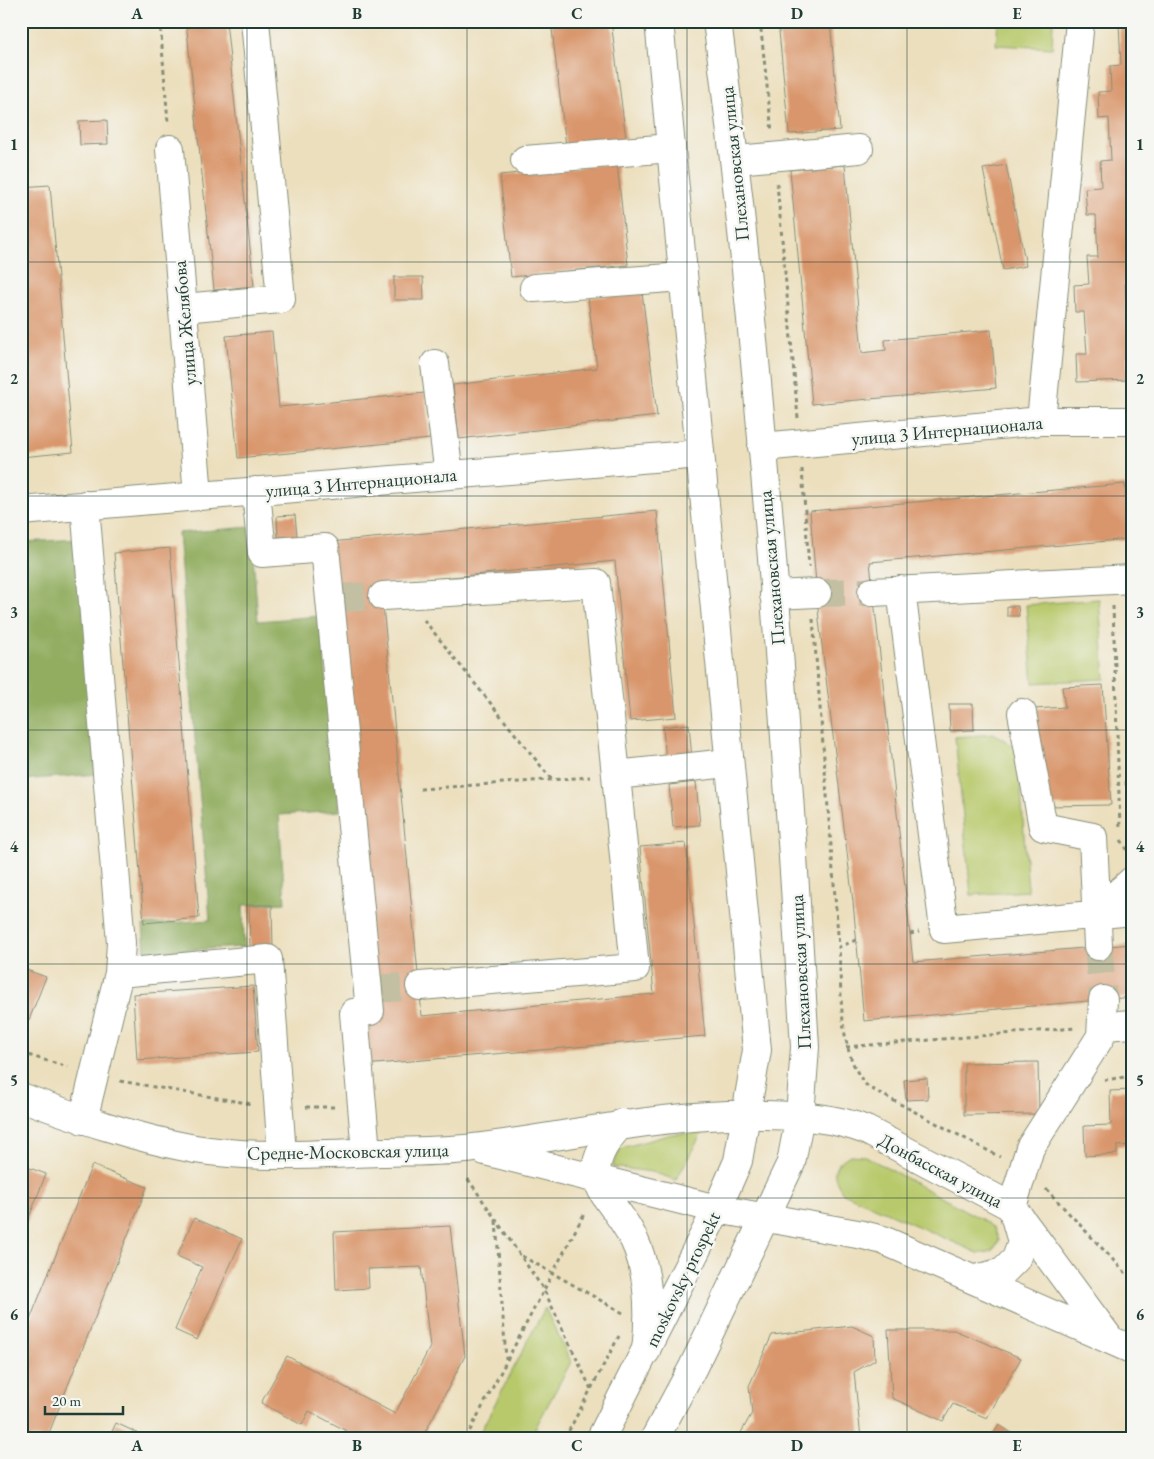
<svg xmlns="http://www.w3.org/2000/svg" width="1154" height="1459" viewBox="0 0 1154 1459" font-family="'EB Garamond',serif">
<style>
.green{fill:#b8c96c;stroke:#6c8350}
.forest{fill:#92ad60;stroke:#58754a}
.building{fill:#d9966c}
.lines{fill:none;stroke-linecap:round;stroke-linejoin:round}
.minor-tunnel{stroke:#c3bfa2;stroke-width:28;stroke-dasharray:28 14;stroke-linecap:butt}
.minor-casing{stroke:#868e78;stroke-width:30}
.major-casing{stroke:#868e78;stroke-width:30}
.path{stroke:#868e78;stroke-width:3;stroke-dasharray:4 4;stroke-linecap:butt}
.minor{stroke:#fff;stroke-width:28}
.major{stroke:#fff;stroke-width:28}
.grid{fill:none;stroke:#1f3d34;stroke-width:1;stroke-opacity:0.55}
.labels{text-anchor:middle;stroke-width:5;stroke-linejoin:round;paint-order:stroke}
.street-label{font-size:19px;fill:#1f3d34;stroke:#f6f6f2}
.neatline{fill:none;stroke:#1f3d34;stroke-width:2}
.grid-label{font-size:16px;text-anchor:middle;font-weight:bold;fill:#1f3d34}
</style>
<rect width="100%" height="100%" fill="#f6f6f2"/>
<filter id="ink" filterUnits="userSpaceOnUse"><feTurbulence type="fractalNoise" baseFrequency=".02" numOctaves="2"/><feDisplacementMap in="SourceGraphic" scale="10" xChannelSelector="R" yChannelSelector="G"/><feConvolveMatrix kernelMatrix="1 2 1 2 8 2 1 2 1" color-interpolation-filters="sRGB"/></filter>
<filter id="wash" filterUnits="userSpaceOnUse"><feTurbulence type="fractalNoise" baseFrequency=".0096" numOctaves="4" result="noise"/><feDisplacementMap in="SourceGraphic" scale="20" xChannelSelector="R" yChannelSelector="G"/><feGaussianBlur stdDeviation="1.12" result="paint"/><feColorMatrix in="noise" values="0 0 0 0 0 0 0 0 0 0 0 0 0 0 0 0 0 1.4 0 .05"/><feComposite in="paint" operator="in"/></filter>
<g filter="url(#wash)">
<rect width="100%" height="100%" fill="#ecdfbd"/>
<!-- green -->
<path class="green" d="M998,21H1053L1052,48L996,45Z
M1099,599L1105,679L1033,683L1026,605Z
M995,734L1018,749L1028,891L971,895L955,737Z
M702,1133L676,1180L652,1172L612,1167L621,1148L672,1134Z
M850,1155L865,1156L983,1220L994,1228L999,1240C995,1250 990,1254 978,1253L843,1193C831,1175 831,1166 850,1155Z
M545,1308L571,1362L530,1438H477Z"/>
<!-- forest -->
<path class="forest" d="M251,527L258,621L320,616L340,811L279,815L285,903L243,905L244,947L145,952L143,925L210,920L178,533Z
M83,539L98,774L21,780V542Z"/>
<g id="blocks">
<!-- building -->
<path class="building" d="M186,21H226L254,286L214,290Z
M551,21H611L626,139L566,146Z
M778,21H830L840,130L789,134Z
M1109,21H1133V283H1125L1127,308L1133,307V356H1127L1128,380L1077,382L1076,354H1087L1084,312H1075L1074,285L1089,284L1087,257H1098L1096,215H1087L1085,188L1101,187L1100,161L1111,160L1109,118L1099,119L1098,92L1111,91L1110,66L1121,65L1119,23H1110Z
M107,120L108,144L80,145L79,121Z
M617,163L628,265L511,277L500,175Z
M845,165L862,353L886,350L885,340L991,330L996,388L812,404L790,170Z
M1006,165L1026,266L1003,270L983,169Z
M50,185L73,452L21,457V187Z
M394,277H423L424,300H394Z
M642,292L657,416L459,439L453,385L597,368L588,298Z
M272,332L279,407L425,393L430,439L238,458L226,336Z
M1125,484L1130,539L870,562L913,962L1133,944V997L864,1021L853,902L819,620L810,511Z
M657,511L676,717L630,721L615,561L381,584L422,1016L654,994L640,847L686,843L705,1036L364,1065L330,542Z
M295,515L297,536L278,537L277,516Z
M170,548L199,918L144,923L114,553Z
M1007,606H1018L1019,616H1007Z
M1103,685L1111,805L1047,806L1034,709L1065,707L1062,687Z
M949,704H973L974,730L950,731Z
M689,724L692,759L666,762L663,727Z
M1131,735H1133V786L1125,785Z
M696,782L700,825L673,827L669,785Z
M1131,795H1133V808H1130Z
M249,905H272L273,948L250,949Z
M21,968L46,977L29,1020L21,1017Z
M253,986L258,1052L137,1060L133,994Z
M1038,1062L1039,1114L964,1115V1063Z
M927,1078L928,1099L906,1100L904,1080Z
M1133,1090V1145L1117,1146V1154L1085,1156L1084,1126L1111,1125L1110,1091Z
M21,1165L46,1174L21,1238Z
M92,1165L147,1187L47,1438H21V1342Z
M194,1218L242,1239L197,1340L175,1330L202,1267L177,1256Z
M450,1226L465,1356L422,1438H360L309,1411L302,1425L261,1403L287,1356L395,1414L430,1347L421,1267L368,1269L369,1288L336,1290L334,1232Z
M852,1326L874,1336L875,1360L854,1372L861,1438H738L752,1413L749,1386L772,1335Z
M888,1330H954L1021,1358L987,1418L953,1404L943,1421L892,1398Z
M116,1423L148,1438H109Z
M999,1425L1020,1438H991Z"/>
</g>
</g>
<g filter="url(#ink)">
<use href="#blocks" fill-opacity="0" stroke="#868e78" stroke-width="1"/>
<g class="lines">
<!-- minor-tunnel -->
<path class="minor-tunnel" d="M817,593L872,592
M337,598L383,596
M1098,946L1103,1000
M373,989L420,986"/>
<!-- minor casing -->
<g class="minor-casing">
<path id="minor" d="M170,149L198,496
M525,160L671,148
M736,160L859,149
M534,288L683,277
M183,308L281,299L255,21
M435,364L449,475
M1041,421L1080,21
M762,447L1041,421H1133
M256,491L262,553L325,548L370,1011L354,1013L366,1152
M21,511L700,454
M901,590L944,929L1133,911
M872,592L1133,579
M774,595L817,593
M383,596L596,583L616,775L728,763
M1022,713L1043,827L1093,837L1098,946
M1096,913L1133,880
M119,973L268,959L282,1155
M420,986L635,968L616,775
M1103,1026L1133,1024
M21,1097C78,1118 135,1138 195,1149C256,1159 318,1154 380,1152C411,1151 443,1152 474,1148C573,1136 664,1112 765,1115C800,1116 833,1117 866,1130L1012,1207L1109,1338
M83,1120L119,973L121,943L85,505
M622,1123C565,1183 618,1195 638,1249C650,1282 650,1317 646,1351
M485,1151L717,1209L863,1235L883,1240L1133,1350
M975,1279L1003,1272L1016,1259L1022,1242L1012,1207L1030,1148L1101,1036L1103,1000"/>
</g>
<!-- major casing -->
<g class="major-casing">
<path id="major" d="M601,1438L717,1209L738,1161L757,1050L659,21
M655,1438L693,1367L791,1163L800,1116L805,1047C784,705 762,361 717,21"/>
</g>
<!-- path -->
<path class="path" d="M160,21L168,123
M760,21L772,132
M777,183L798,418
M802,469L809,567
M1113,606L1120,829
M813,619L839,947
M424,620L552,780
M420,789L590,777
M1121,840L1130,854
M910,934L919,932
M856,940L839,947C842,991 837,1054 868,1087L1000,1157
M846,1047L1075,1028
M21,1053L68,1067
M1104,1080L1133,1076
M120,1081L252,1104
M306,1107H337
M468,1179L544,1290L591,1389
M1046,1189L1133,1281
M496,1221L506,1359
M522,1256L623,1313
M466,1438L584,1214
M565,1438L619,1336"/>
<!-- minor -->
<use href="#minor" class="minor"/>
<!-- major -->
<use href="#major" class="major"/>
</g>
</g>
<!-- grid -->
<path class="grid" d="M247,21V1438M467,21V1438M687,21V1438M907,21V1438M21,262H1133M21,496H1133M21,730H1133M21,964H1133M21,1198H1133"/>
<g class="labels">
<!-- street labels -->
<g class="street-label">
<text transform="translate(734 164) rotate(-96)" y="7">Плехановская улица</text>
<text transform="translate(184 323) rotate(-95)" y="7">улица Желябова</text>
<text transform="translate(947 430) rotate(-5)" y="7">улица 3 Интернационала</text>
<text transform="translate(361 482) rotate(-5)" y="7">улица 3 Интернационала</text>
<text transform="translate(771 568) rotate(-95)" y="7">Плехановская улица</text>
<text transform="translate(800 972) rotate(-93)" y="7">Плехановская улица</text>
<text transform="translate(348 1151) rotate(-1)" y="7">Средне-Московская улица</text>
<text transform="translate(941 1170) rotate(28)" y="7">Донбасская улица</text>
<text transform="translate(682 1279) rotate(-64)" y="7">moskovsky prospekt</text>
</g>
</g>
<!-- margin -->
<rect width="1154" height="1459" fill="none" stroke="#f6f6f2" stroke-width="55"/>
<!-- scale -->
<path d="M45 1406v8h78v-8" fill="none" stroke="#1f3d34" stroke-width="2.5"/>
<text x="52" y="1406" font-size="15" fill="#1f3d34" stroke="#f6f6f2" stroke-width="4" paint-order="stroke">20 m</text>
<rect x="28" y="28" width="1098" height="1404" class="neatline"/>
<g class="grid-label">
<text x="137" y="19">A</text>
<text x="357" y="19">B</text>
<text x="577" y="19">C</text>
<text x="797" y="19">D</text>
<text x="1017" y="19">E</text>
<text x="14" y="150">1</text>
<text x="1140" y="150">1</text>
<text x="14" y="384">2</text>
<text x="1140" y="384">2</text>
<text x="14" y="618">3</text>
<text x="1140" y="618">3</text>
<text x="14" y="852">4</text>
<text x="1140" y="852">4</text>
<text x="14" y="1086">5</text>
<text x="1140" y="1086">5</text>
<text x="14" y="1320">6</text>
<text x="1140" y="1320">6</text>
<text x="137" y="1451">A</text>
<text x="357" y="1451">B</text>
<text x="577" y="1451">C</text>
<text x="797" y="1451">D</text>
<text x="1017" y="1451">E</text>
</g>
</svg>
